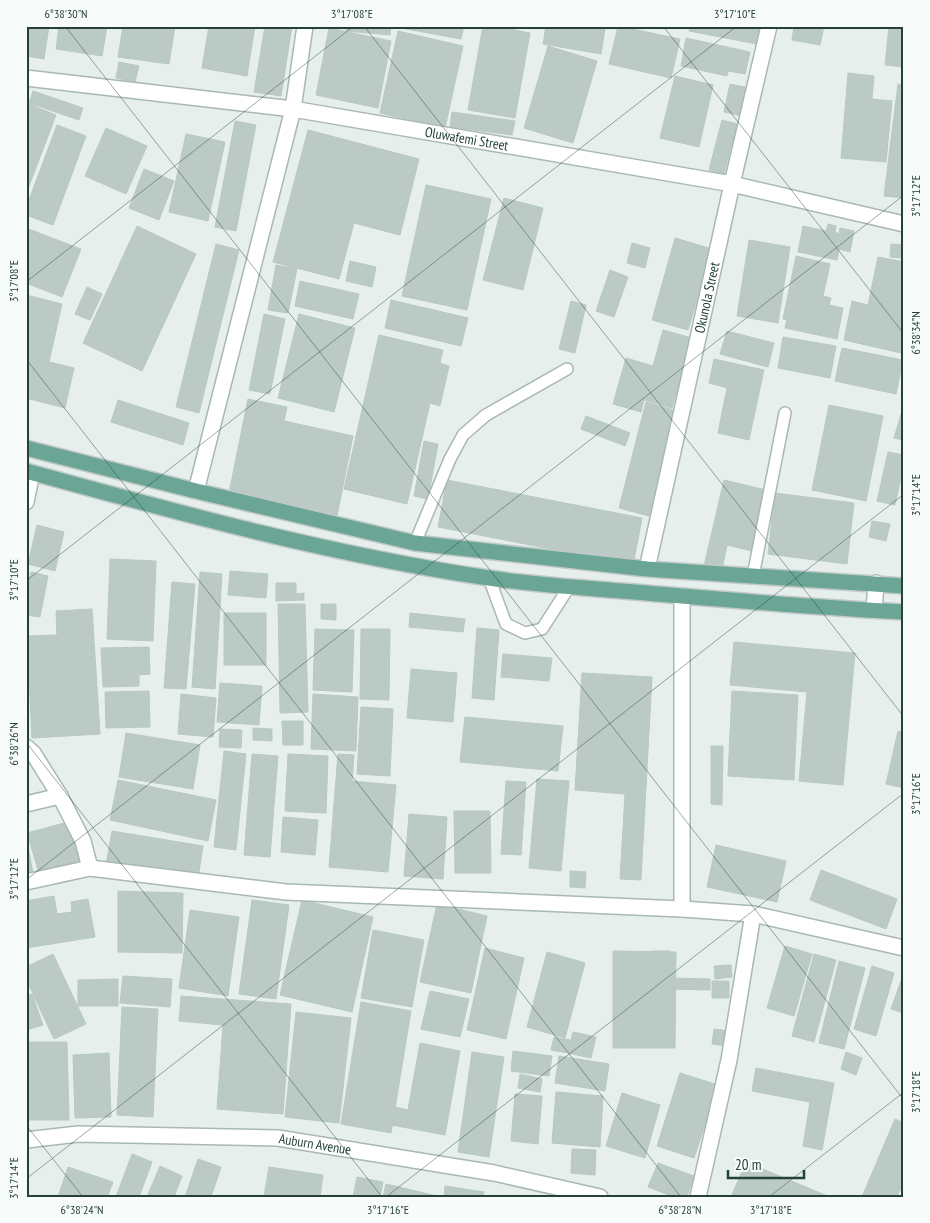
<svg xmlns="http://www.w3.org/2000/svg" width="930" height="1223" viewBox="0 0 930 1223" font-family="'PT Sans Narrow',sans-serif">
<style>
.building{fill:#bbcac4;stroke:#b8c9c2}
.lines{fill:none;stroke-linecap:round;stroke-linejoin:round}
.lane-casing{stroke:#a8b8b2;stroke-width:14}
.street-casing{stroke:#a8b8b2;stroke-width:18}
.secondary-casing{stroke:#a4bbb3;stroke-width:18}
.primary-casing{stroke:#c2cac8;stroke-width:18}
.lane{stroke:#fff;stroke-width:11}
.street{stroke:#fff;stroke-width:15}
.secondary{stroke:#fff;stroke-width:15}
.primary{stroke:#6aa596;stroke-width:15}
.ticks{fill:none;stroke:#24423a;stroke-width:1;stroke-opacity:0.45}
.labels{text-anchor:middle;stroke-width:4;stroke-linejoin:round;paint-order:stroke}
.street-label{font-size:14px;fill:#24423a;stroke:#f7fbf9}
.neatline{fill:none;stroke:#24423a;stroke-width:2}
.ticks-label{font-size:12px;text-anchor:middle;fill:#24423a}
</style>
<rect width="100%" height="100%" fill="#e6efeb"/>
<!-- building -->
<path class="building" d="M26,26H49L44,59L26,56Z
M59,26H107L102,56L56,49Z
M123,26H175L169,64L118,57Z
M209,26H255L247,76L202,68Z
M265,26H292L281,96L254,92Z
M346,26H391L390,35L346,31Z
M402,26H464L461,39L401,28Z
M483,26H494L530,33L515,118L468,110Z
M546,26H595L605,28L601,54L543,44Z
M618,26L680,39L671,78L609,64Z
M690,26H760L757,44L689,31Z
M794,26H824L820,45L792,40Z
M889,26H904V67L885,65Z
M329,28L391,41L378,108L316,95Z
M398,31L463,46L445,128L380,113Z
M686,38L750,52L745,74L728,71L727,76L681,66Z
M548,46L597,61L573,143L524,128Z
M119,62L139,66L135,82L116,78Z
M848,73L874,76L872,99L892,101L886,162L841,158Z
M675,76L713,85L699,147L660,138Z
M730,84L749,88L742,116L724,112Z
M898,84L904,85V198L884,196Z
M33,91L83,108L79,120L29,103Z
M26,103L56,115L26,194Z
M452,112L515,121L512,135L450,127Z
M722,120L737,124L724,174L709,170Z
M235,121L256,125L236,231L215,227Z
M57,125L86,136L53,225L26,215V208Z
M106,128L147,146L126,194L85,176Z
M308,130L419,159L400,235L354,223L339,279L273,262Z
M186,134L225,142L208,221L169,212Z
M144,169L174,181L159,220L129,208Z
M426,185L491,199L467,310L402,296Z
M504,198L543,208L523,290L483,280Z
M828,224L836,226L835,232L839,234L840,228L854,231L850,252L839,249L837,260L798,252L803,226L826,231Z
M137,226L196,254L142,371L83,343Z
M26,228L81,249L62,297L26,283Z
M675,238L712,249L688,330L652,320Z
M749,240L790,247L778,323L737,316Z
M632,243L650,248L645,268L627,263Z
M216,244L239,250L199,413L176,407Z
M891,244L904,245V258L890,257Z
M796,256L830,264L823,296L831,298L829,305L843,308L837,339L785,328L787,320L783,319Z
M878,257L904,262V341L901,353L844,340L852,301L868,305Z
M350,261L376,267L372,287L346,281Z
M276,265L297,269L288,313L268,310Z
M610,270L628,277L614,317L596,311Z
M300,281L359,294L353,319L295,306Z
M87,287L102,294L90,320L75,314Z
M26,295L62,304L49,362L74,368L65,408L26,398Z
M391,300L468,318L461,346L385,328Z
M571,301L586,305L575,353L559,349Z
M264,314L285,319L270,394L249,390Z
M299,314L355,328L334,412L278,398Z
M663,330L692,338L672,408L644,400L641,412L613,404L626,358L653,366Z
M727,331L774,343L768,367L720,354Z
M379,335L443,350L440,363L449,366L440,406L430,403L407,504L344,489Z
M783,337L836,346L830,378L778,368Z
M842,348L903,360L896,394L835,381Z
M714,359L764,370L749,440L718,433L727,388L709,383Z
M248,399L287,407L284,421L353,436L337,516L229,493Z
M118,400L189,423L183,445L111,422Z
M646,402L677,411L649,516L619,508Z
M904,404V440L894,438Z
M829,405L883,416L866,501L812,490Z
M586,416L630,433L625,446L581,429Z
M424,441L438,444L428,499L414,496Z
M888,452L904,455V464L895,505L877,501Z
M447,480L642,518L633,565L438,527Z
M724,480L766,490L752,551L727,545L722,570L704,566Z
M775,493L854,503L847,564L768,554Z
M872,521L890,524L886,541L869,537Z
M37,525L64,532L55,571L28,564Z
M110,559L156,561L153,641L107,639Z
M230,571L268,574L266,598L228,595Z
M31,572L48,576L40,617L26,615V597Z
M200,572L222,574L215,689L192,687Z
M172,582L195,584L186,689L164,688Z
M276,583H296V594L304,593V600L276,601Z
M278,604H305L308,712L280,713Z
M321,604H336V620L321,619Z
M92,609L100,734L32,738L27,636L57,635L56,611Z
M224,613H266V665H224Z
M410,613L465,619L463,632L409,627Z
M477,628L499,630L494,700L472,698Z
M315,629L354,630L352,692L313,690Z
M361,629H390L389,700L360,699Z
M734,642L855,653L843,785L799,781L807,692L730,685Z
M149,647L150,674L139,675V686L103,687L101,648Z
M503,654L552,658L549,681L501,677Z
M411,669L457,673L453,722L407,718Z
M582,673L652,677L641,880L620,879L625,794L575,790Z
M220,683L262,686L259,725L217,722Z
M149,691L150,727L106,728L105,692Z
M732,691L798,695L794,780L728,776Z
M181,694L216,698L213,737L178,734Z
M313,694L358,697L356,751L311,749Z
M361,707L393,709L390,776L357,774Z
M465,717L563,726L558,771L460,762Z
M282,721H303V745H283Z
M253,728L272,729V741L253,740Z
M220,729L242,730L241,748L219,747Z
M898,731L904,733V788L886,784Z
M126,733L200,745L193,789L119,777Z
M711,746H723L722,805L711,804Z
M224,751L246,754L236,850L214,847Z
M252,754L278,756L270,857L244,855Z
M288,754L328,756L326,813L285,811Z
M338,754L354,755L352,781L396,785L388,872L329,867Z
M537,779L569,781L561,871L529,868Z
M118,780L216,800L208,841L110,820Z
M506,781L526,782L521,855L501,854Z
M454,811H490L491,873H455Z
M409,814L447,817L443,879L404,876Z
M283,817L318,820L315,855L281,852Z
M68,822L79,861L39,873L27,833Z
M112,831L203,846L198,879L106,865Z
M26,837L33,873L26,874Z
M716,845L786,861L777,902L707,887Z
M821,870L897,899L886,929L810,900Z
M570,871L586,872L585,888L570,887Z
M118,891L183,893L182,953L118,952Z
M54,896L57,914L72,912L71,902L88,899L95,937L26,948V901Z
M252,900L289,905L276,999L239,994Z
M302,900L373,917L352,1012L280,995Z
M437,904L487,916L471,993L420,982Z
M190,910L239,917L228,996L179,988Z
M373,930L424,940L412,1007L361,998Z
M785,946L812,954L794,1016L767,1008Z
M485,948L524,958L506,1039L467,1030Z
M613,951L676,952L675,1048H613Z
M652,951H670L669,1039L650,1038Z
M547,952L585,963L565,1038L527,1027Z
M53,954L86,1024L54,1039L26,979V967Z
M814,954L836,960L814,1042L792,1036Z
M839,961L865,968L844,1049L819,1043Z
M731,965L732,977L715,979L714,966Z
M872,966L894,973L876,1036L854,1029Z
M123,976L172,979L170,1007L120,1003Z
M672,978L710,979V990L672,989Z
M902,978H904V1013L891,1009Z
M118,979V1006H78V980Z
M712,981H729V998H712Z
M430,991L469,999L460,1037L421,1029Z
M32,994L43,1025L26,1030V996Z
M181,996L291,1004L283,1114L217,1109L223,1025L179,1021Z
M361,1002L411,1011L391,1133L341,1124Z
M122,1007L158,1009L153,1117L117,1115Z
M296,1012L351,1018L339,1123L285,1117Z
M714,1029L729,1031L727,1046L712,1044Z
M573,1032L596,1037L591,1058L568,1053Z
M554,1037L570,1040L568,1053L551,1050Z
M26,1042H67L69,1120H26Z
M420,1043L460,1051L445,1135L392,1125L395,1107L408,1110Z
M513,1051L552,1056L549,1076L511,1071Z
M472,1052L504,1057L489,1157L458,1152Z
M846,1052L862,1058L856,1075L841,1069Z
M109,1053L111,1117L75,1118L73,1055Z
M559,1056L609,1064L605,1091L555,1083Z
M756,1068L834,1083L822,1150L803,1146L810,1102L752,1091Z
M680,1073L718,1085L694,1158L657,1146Z
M520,1074L542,1079L540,1092L518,1088Z
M556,1092L603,1096L600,1147L552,1143Z
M622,1093L660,1105L645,1158L606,1146Z
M515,1094L542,1096L538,1144L511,1141Z
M895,1119L904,1123V1181L897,1197H862Z
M572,1149L596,1150L595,1175L571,1173Z
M132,1154L152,1162L139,1197H116Z
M198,1159L221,1167L211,1197H185Z
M746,1162L830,1197H731Z
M658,1163L694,1176L687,1197H674L648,1187Z
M160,1166L182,1176L174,1197H147Z
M68,1167L113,1182L107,1197H58Z
M269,1167L323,1175L320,1197H264Z
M357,1177L383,1182L380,1197H353Z
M386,1184L437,1196V1197H383Z
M445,1186L484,1192L483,1197H444Z"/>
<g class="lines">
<!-- lane casing -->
<g class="lane-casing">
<path id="lane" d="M415,543L450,459L463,435L486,415L567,369
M753,576L785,413
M489,578L506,624L525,633L542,629L569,587"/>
</g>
<!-- street casing -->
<g class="street-casing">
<g id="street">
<path id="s1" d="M26,78L293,109L732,184L904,224"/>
<path d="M196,491L293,109L305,26"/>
<path d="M26,502L32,473"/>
<path id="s2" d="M647,569L732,184L769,26"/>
<path d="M682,596V909"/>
<path d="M26,747L33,753L60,796L83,841L90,868L286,892L682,909L753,914L904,948"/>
<path d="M26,804L60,796"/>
<path d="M26,882L90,868"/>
<path id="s3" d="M26,1140L78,1134L278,1138L494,1173L600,1197"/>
<path d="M698,1197L729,1060L753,914"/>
</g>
</g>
<!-- secondary casing -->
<g class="secondary-casing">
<path id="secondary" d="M874,610L876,583"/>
</g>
<!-- primary casing -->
<g class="primary-casing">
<path id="primary" d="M26,448L196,491L415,543L647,569L904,586
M26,471C179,513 332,555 489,578C545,586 602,589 658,594C740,601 822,608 904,612"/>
</g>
<!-- lane -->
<use href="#lane" class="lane"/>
<!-- street -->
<use href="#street" class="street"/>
<!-- secondary -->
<use href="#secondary" class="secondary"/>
<!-- primary -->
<use href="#primary" class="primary"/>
</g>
<!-- ticks -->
<path class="ticks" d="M65,26L904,1100M364,26L904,717M663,26L904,334M26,282L354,26M26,359L681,1197M26,581L737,26M26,742L382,1197M26,880L904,195M26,1125L83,1197M26,1179L904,494M386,1197L904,793M769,1197L904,1092"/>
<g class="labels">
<!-- street labels -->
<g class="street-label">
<text dy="5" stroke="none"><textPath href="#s1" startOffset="445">Oluwafemi Street</textPath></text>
<text dy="5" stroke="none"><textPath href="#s2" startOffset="278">Okunola Street</textPath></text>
<text dy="5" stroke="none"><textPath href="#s3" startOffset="290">Auburn Avenue</textPath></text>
</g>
</g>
<!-- border -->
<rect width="930" height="1223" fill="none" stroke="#f7fbf9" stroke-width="55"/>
<!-- scale -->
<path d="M728 1170v8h76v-8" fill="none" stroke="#24423a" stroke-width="2.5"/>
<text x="735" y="1170" font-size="15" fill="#24423a" stroke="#f7fbf9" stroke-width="4" paint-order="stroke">20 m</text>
<rect x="28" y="28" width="874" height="1168" class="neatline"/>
<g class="ticks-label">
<text x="66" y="18">6°38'30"N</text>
<text x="352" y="18">3°17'08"E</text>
<text x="735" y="18">3°17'10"E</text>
<text transform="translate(916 196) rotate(-90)" y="4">3°17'12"E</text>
<text transform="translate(14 281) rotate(-90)" y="4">3°17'08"E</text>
<text transform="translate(916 333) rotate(-90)" y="4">6°38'34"N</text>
<text transform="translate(916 495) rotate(-90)" y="4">3°17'14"E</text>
<text transform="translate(14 580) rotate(-90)" y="4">3°17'10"E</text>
<text transform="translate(14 744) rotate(-90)" y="4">6°38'26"N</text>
<text transform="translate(916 794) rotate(-90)" y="4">3°17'16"E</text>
<text transform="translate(14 879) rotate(-90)" y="4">3°17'12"E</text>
<text transform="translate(916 1092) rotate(-90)" y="4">3°17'18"E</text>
<text transform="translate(14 1178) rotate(-90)" y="4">3°17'14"E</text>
<text x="82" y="1214">6°38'24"N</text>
<text x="388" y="1214">3°17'16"E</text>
<text x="680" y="1214">6°38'28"N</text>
<text x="771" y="1214">3°17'18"E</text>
</g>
</svg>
